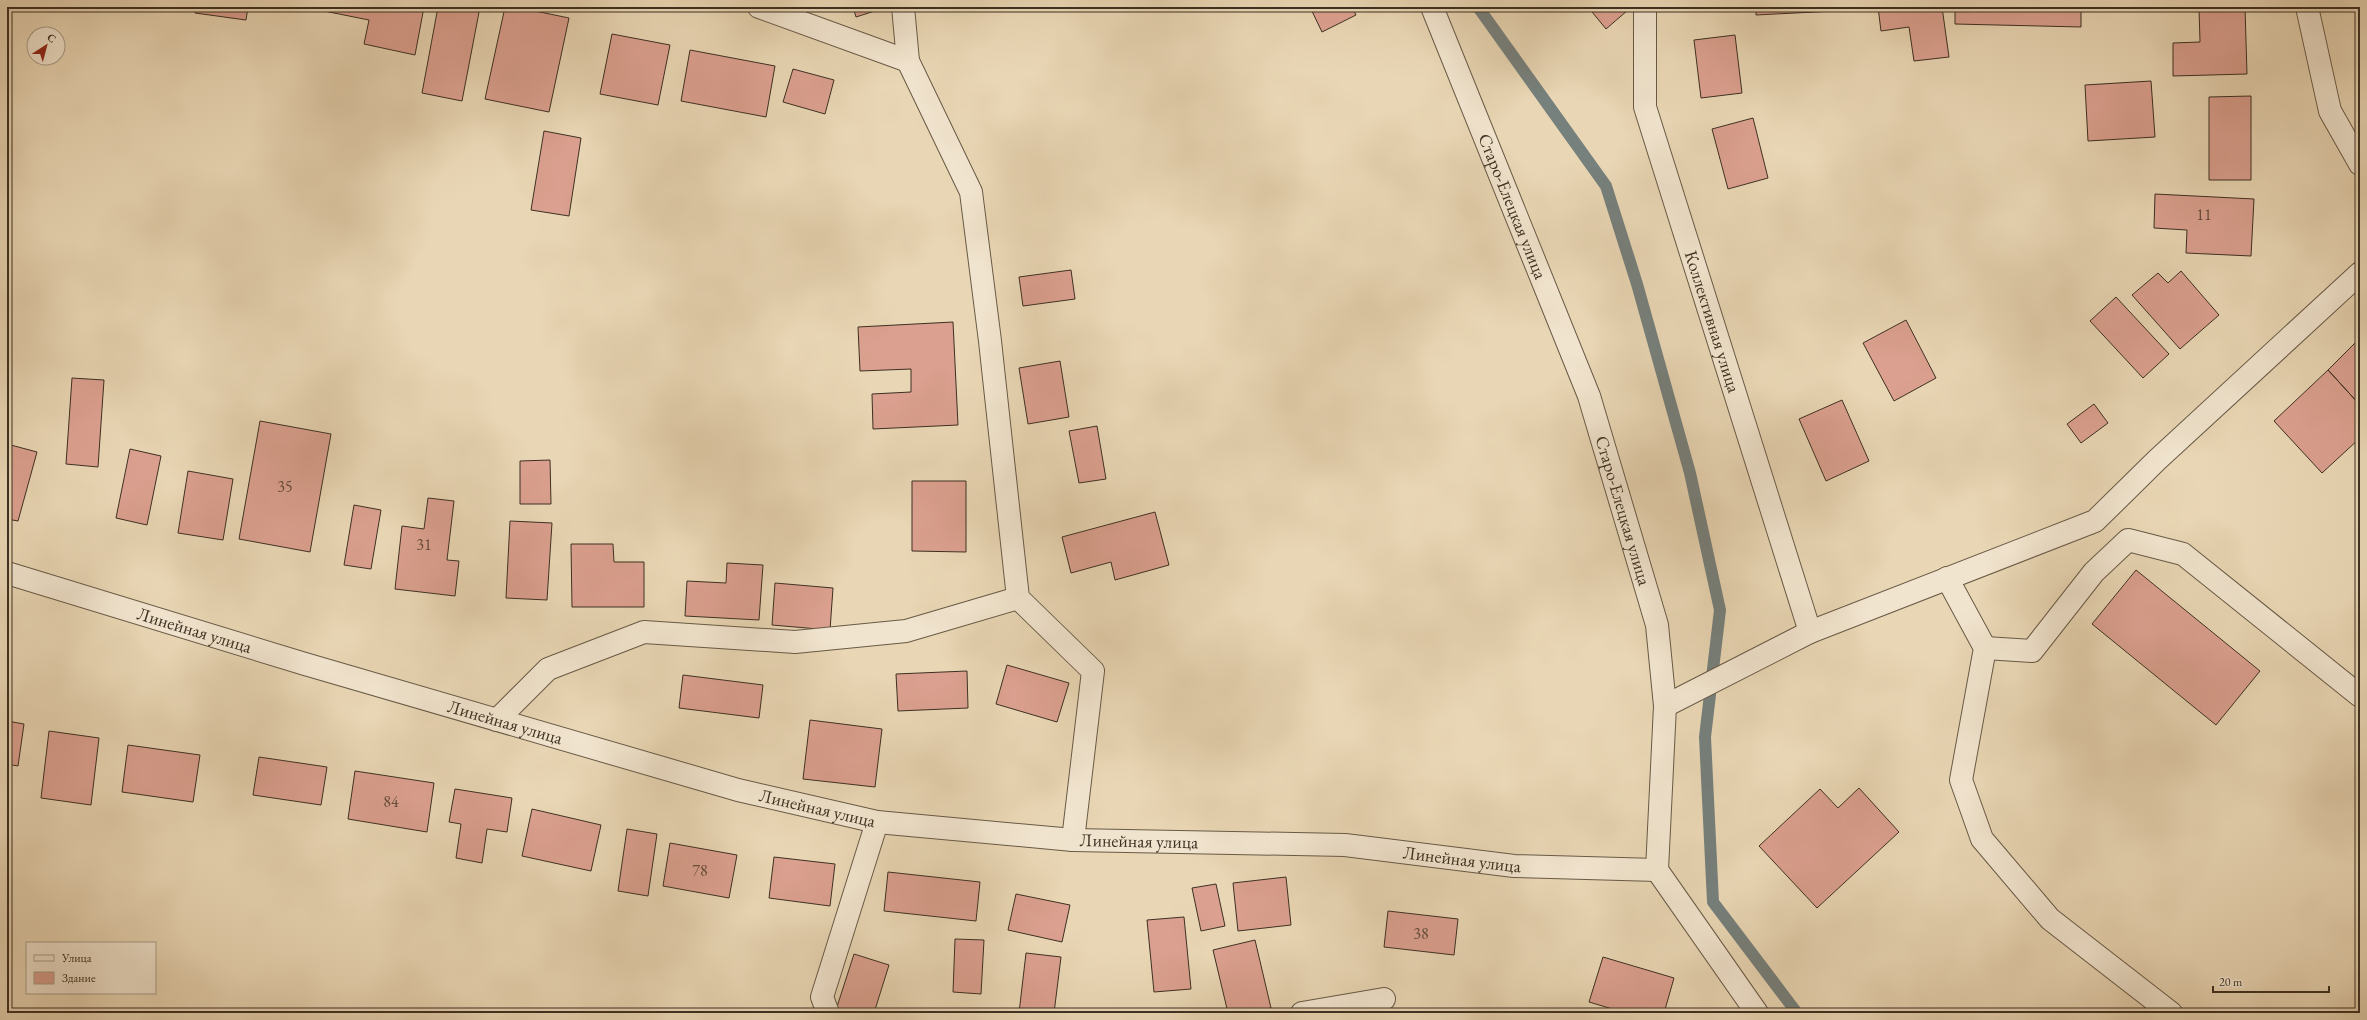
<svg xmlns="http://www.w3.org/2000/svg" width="2367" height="1020" viewBox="0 0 2367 1020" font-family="'EB Garamond',serif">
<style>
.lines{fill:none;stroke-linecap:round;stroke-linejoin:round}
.stream{stroke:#76807c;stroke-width:12}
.building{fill:#dba08f;stroke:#3d3022}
.minor-casing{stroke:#685a46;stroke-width:24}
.minor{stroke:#f1e4ce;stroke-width:22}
.labels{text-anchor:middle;stroke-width:3.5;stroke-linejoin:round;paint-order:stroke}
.number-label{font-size:16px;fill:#644c3d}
.street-label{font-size:18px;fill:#3d3022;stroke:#f1e4ce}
</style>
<rect width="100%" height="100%" fill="#e9d6b4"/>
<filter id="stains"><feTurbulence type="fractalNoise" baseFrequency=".005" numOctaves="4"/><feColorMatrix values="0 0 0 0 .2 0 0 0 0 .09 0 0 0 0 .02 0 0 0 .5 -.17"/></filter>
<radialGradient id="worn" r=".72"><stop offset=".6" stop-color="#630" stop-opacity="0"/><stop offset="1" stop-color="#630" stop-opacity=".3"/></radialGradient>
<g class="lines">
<!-- stream -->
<path class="stream" d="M1478,7L1606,186L1637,284L1690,473L1720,610L1705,737L1713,902L1797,1013"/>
</g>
<!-- building -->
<path class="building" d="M196,7H248L246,20L195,13Z
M324,7H424L415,55L364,44L369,20L324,11Z
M438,7H480L462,101L422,93Z
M505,7H516L569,18L549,112L485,99Z
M853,7H884V8L856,17Z
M1310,7H1352L1356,15L1322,32Z
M1588,7H1626L1628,10L1606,29Z
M1756,7H1835V11L1756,15Z
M1878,7H1942L1949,57L1914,61L1909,27L1881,31Z
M1955,7H2081V27L1955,24Z
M2245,7L2247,74L2173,76V43L2200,42L2199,8Z
M612,34L670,45L658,105L600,94Z
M1735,35L1742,93L1701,98L1694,40Z
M690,50L775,66L766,117L681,101Z
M793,69L834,80L825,114L783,102Z
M2151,81L2155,137L2088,141L2085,85Z
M2251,96V180H2209V97Z
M1753,118L1768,178L1728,189L1712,129Z
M544,131L581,138L569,216L531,210Z
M2155,194L2254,199L2251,256L2186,253L2187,230L2154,228Z
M1071,270L1075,299L1023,306L1019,277Z
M2181,271L2219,315L2180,349L2132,295L2158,273L2168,283Z
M2116,297L2169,354L2143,378L2090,321Z
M1906,320L1936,378L1894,401L1863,343Z
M953,322L958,425L873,429L872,394L911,392V369L860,371L858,327Z
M2360,338V405L2328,370Z
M1060,361L1069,417L1028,424L1019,368Z
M2328,370L2360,405V438L2322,473L2274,421Z
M72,378L104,380L98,467L66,464Z
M1842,400L1869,461L1826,481L1799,419Z
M2094,404L2108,423L2081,443L2067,424Z
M260,421L331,434L310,552L239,539Z
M1097,426L1106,479L1079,483L1069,431Z
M7,444L37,452L18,521L7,519Z
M130,449L161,456L147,525L116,518Z
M550,460L551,504H520V461Z
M188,471L233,479L223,540L178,533Z
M912,481H966V552L912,551Z
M428,498L454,501L447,560L459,561L455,596L395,589L402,526L424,529Z
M354,505L381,510L371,569L344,565Z
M1155,512L1169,565L1115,580L1111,562L1071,573L1062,537Z
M510,521L552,523L547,600L506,598Z
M571,544H613L614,562H644V607H572Z
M727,563L763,565L759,620L685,616L687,581L726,583Z
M2136,570L2260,671L2216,725L2092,624Z
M775,583L833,588L830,630L772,625Z
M1007,665L1069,683L1057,722L996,704Z
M967,671L968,708L898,711L896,674Z
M683,675L763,685L759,718L679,708Z
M810,720L882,729L875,787L803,779Z
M7,721L24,724L18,766L7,764Z
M49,731L99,738L91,805L41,798Z
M128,745L200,755L193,802L122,792Z
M259,757L327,767L321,805L253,795Z
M355,771L434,783L427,832L348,819Z
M1859,788L1899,832L1817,908L1759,846L1820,789L1838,808Z
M455,789L512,798L507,832L487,829L482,863L456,858L461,824L449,822Z
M532,809L601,825L591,871L522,856Z
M627,829L657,834L648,896L618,891Z
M670,843L737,855L729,898L663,886Z
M774,857L835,864L830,906L769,898Z
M888,872L980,882L976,921L884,911Z
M1286,877L1291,925L1238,931L1233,883Z
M1216,884L1225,926L1201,931L1192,888Z
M1016,894L1070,905L1062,942L1008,930Z
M1388,911L1458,919L1454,955L1384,947Z
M1184,917L1191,989L1154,992L1147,920Z
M955,939L984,940L981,994L953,992Z
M1255,940L1271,1008L1247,1013H1228L1213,950Z
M1026,953L1061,957L1054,1013H1019Z
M854,954L889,965L874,1013H835Z
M1603,957L1674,978L1664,1013H1626L1589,1002Z"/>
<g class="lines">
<!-- minor casing -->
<g class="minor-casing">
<g id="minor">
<path d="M759,7L908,61"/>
<path d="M903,7L908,61L971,192L990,341L1018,598L1093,671L1073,840"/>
<path id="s1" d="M1432,7L1589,396L1657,625L1665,706L1657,870L1757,1013"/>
<path id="s2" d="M1645,7V107L1810,632"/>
<path d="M2307,7L2330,111L2360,164"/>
<path id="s3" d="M7,573L305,664L738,790L877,822L1073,840L1345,845L1514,866L1657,870"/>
<path d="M1947,578L1985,648L1961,780L1982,839L2050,919L2171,1013"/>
<path d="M1985,648L2032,651L2094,572L2128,540L2183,554L2360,696"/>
<path d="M1665,706L1810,632L2095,521L2157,460L2360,273"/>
<path d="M497,720L548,669L644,632L795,642L906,631L1018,598"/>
<path d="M828,1013L822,997L877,822"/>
<path d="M1302,1013L1384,999"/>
</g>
</g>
<!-- minor -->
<use href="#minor" class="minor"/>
</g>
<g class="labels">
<!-- number labels -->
<g class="number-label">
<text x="2204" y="220">11</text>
<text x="285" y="492">35</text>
<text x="424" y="550">31</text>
<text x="391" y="807">84</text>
<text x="700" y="876">78</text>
<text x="1421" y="939">38</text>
</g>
<!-- street labels -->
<g class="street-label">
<text dy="6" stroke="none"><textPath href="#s1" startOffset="215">Старо-Елецкая улица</textPath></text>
<text dy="6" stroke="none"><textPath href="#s2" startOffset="325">Коллективная улица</textPath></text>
<text dy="6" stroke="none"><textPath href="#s1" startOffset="539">Старо-Елецкая улица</textPath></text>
<text dy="6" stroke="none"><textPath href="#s3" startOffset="196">Линейная улица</textPath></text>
<text dy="6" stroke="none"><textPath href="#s3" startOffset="520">Линейная улица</textPath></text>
<text dy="6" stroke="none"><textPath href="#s3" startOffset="844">Линейная улица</textPath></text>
<text dy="6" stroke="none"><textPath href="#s3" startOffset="1168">Линейная улица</textPath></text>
<text dy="6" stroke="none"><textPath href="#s3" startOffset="1492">Линейная улица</textPath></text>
</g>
</g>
<!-- margin -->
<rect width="2367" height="1020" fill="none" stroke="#e9d6b4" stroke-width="24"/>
<rect x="8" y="8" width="2351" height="1004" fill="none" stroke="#3d3022" stroke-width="2"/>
<rect x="12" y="12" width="2343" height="996" fill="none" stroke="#3d3022"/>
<!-- legend -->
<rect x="26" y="942" width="130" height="52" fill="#f1e4ce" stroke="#a99c89"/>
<rect x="34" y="955" width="20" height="6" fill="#f1e4ce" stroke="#a99c89"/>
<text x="62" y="962" font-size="12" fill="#3d3022">Улица</text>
<rect x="34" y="972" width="20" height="12" fill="#dba08f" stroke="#a99c89"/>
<text x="62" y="982" font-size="12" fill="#3d3022">Здание</text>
<!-- north arrow -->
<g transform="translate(46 46) rotate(36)"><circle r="19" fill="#f1e4ce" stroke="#a99c89"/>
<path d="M0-3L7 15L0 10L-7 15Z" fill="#8f2418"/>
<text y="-6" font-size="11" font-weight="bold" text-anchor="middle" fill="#3d3022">С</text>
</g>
<!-- scale -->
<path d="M2213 986v6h116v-6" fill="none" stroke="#3d3022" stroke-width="2"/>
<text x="2219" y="986" font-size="12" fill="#3d3022" stroke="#f1e4ce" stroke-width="3" paint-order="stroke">20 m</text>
<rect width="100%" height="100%" filter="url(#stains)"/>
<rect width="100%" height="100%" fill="url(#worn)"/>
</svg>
